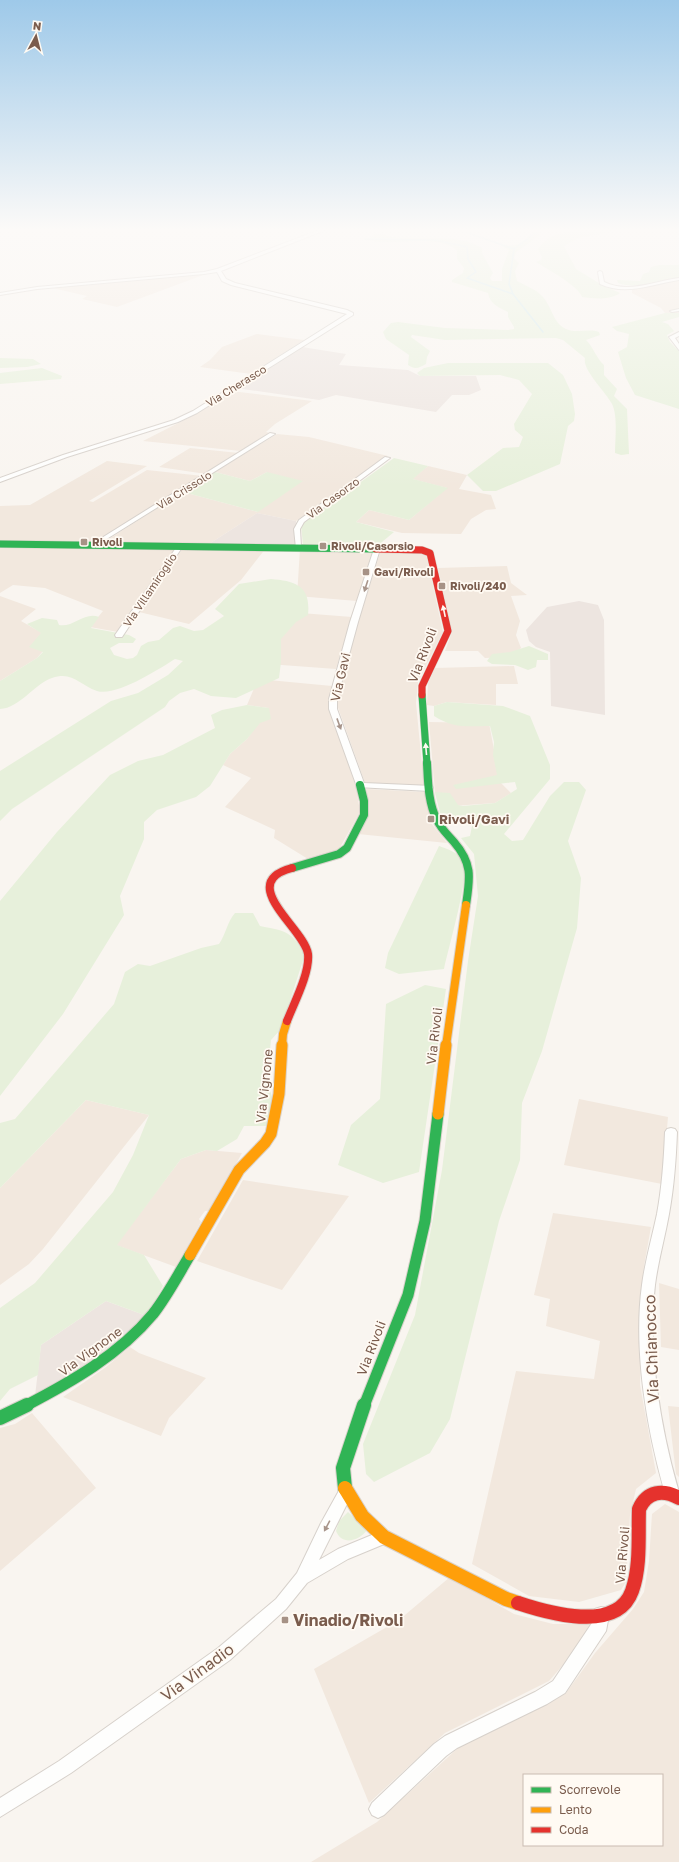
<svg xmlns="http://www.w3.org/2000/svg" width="679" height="1862" viewBox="0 0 679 1862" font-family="'Golos Text',sans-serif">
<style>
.residential{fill:#f2e8de;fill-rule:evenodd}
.industrial{fill:#ede5e0}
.green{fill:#e7f0db}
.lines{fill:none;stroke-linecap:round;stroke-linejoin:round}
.stream{stroke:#d0e8ea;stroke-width:1.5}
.street-casing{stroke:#d7d1cb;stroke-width:2}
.fast-far3-casing{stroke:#d9d2cb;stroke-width:8}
.fast-far2-casing{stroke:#d9d2cb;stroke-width:10}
.fast-far1-casing{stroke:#d9d2cb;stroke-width:13}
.fast-casing{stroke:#d9d2cb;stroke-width:16}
.slow-far2-casing{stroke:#d9d2cb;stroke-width:10}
.slow-far1-casing{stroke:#d9d2cb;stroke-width:13}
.slow-casing{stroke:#d9d2cb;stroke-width:16}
.jam-far2-casing{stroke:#d9d2cb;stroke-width:8}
.jam-far1-casing{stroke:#d9d2cb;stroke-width:10}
.jam-casing{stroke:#d9d2cb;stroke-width:16}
.street{fill:#fefefd;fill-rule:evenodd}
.fast-far3{stroke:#30b455;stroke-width:7}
.fast-far2{stroke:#30b455;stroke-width:8}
.fast-far1{stroke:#30b455;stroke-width:11}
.fast{stroke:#30b455;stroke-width:14}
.slow-far2{stroke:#ff9f0a;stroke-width:8}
.slow-far1{stroke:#ff9f0a;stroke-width:11}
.slow{stroke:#ff9f0a;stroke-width:14}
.jam-far2{stroke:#e5322d;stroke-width:7}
.jam-far1{stroke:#e5322d;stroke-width:8}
.jam{stroke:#e5322d;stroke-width:14}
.oneway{fill:#a8958b}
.oneway2{fill:#fffaf3}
.poi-dot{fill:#a69286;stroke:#fffaf3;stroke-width:1.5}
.labels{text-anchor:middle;stroke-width:3.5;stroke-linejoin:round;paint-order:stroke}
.far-street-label{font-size:11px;fill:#7a5c4d;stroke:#fffaf3}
.far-poi-label{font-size:11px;font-weight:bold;fill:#7a5c4d;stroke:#fffaf3;text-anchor:start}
.street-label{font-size:13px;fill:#7a5c4d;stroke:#fffaf3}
.poi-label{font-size:13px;font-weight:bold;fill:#7a5c4d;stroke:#fffaf3;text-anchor:start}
.near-street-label{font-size:16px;fill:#7a5c4d;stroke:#fffaf3}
.near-poi-label{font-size:16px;font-weight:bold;fill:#7a5c4d;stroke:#fffaf3;text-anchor:start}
</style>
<rect width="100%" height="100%" fill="#f9f5f0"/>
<!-- residential -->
<path class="residential" d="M206,274L117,307L82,299L87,296L48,287Z
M679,280V313H665L661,308L632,293V289Z
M257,334L304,340L251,374L200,367L210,360L222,347Z
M231,391L312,401L275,424L266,432L270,433L241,451L143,441L190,417Z
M277,434L309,437L388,456L296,521L257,513L209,544L104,542L183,492L258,512L267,472L250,481L215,472Z
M190,448L239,453L206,474L159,467Z
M107,461L147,466L89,501L93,502L147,470L203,476L93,543L0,541V506L30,505Z
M428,466L467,475L459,489L491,495L496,509L486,510L471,519L461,534L402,533L356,522L369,510L409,520L447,488L412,479Z
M0,545L175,548L118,632L90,627L103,611L45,588L13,585L0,593Z
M183,548H266L241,580L189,624L139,612Z
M300,549L369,550L372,553L357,601L297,596Z
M381,550L423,551L426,554L443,632L418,682L416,703L424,786L365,783L336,702L353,639Z
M507,566L511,583L527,595L511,596L520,621L516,635L521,648L511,657L485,658L478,651H445L452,632L438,568Z
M0,596L36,609L21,621L42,633L43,651L37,658L0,681Z
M288,612L352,617L336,669L268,664Z
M514,666L518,684H496V705L447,702L434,706L427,705L428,683L435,668Z
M258,679L332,686L328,703L356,787L360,812L338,851L308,859L274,838L275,830L225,807L251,778L223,765L230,754L247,739L269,708L247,705Z
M429,722L489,723L500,782L511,793L495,803L439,807L435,792Z
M367,789L425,792L431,823L447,843L358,834Z
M579,1099L668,1117L662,1184L564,1165Z
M86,1100L149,1115L43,1249L29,1264L0,1285V1188Z
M206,1150L242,1153L210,1211H205L199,1219L201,1222L176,1267L116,1245L181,1159Z
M243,1180L349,1196L282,1290L197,1261Z
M553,1213L651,1227L644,1266L641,1316L640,1385L656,1473L636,1489L630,1515L626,1582L621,1590L579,1602L529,1596L472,1564L516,1371L594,1379L600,1341L546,1326L550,1299L534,1295Z
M659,1283L679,1289V1350L661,1347Z
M130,1347L139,1353L206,1378L169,1418L161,1436L63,1397L106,1367Z
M668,1406L679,1407V1477L676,1474Z
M32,1413L96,1488L0,1571V1428L15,1424Z
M665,1504L679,1512V1862H311L377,1822L458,1748L566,1693L595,1653L633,1609L644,1592L649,1561L652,1514ZM524,1775H662V1845H524Z
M450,1577L514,1614L553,1624H591L577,1649L549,1681L445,1733L369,1803L314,1669L399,1620Z"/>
<!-- industrial -->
<path class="industrial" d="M302,347L346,354L339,365L408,370L420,376H476L481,390L469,395H452L436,412L336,395L319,400L236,388Z
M257,513L296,521L295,545L209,544Z
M579,601L598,605L604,620L605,715L551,706L550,652L536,647L529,641L526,630L547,607Z
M106,1301L147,1316L63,1382L35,1396L41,1345Z"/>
<!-- green -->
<path class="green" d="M537,227H562H546L539,236L516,252L514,258L519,263L515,271L517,281C526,286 536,289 543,297C552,307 553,323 566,329C577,334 588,328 599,332L600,335L586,340C594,348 596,358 604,365V375L617,389L614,396L627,409L629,454L621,455L615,453C615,439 618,416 612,404C606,392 582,370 585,358L563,340L556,338L445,340L412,335L411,337L430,351L427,357L426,364C419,368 415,370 408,365L409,355L386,339L383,332L391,323L398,322L445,328L508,330L514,329V327L508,317V312C498,307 490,304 488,293L452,282V280L463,273L464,268L457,259V250C434,232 390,248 364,239L371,238L376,233C382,234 386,236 392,237C419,240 457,233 482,248V253L493,273L490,278L492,281H502V269L509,250L502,246L517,245L526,239Z
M574,227H618L616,231L578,238L564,246L576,269L602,285L620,293C611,300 594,299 582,297C579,286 547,269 536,262L541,260L542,257L538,249C551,233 553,236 571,231Z
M659,265H679V278C658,280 638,290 618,283L617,280L640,281L643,274L649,272L651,267Z
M665,313H679V317L662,322L668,324L674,331L667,335L670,342L679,351V409L635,395L626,378L618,352L627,347L629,334L617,331L612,327Z
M0,358L33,359L41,364L27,367L0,368Z
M448,363H548L563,375L572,394L575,414L574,421L568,426L560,464L496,491H483L467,475L503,448L519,447L523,437L515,430L514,424L532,394L519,380L500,375L420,376L417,373L424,368Z
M42,368L62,376L61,379L0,384V373Z
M394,458L428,466L413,479L448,488L409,520L369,510L356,522L394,532L376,547L303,545L301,525Z
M215,472L250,481L267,472L303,481L258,512L183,492Z
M271,579C296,581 311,586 308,615L296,622L281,639V662L279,678L236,698L211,696L194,689L180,693L169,701L165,707L12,809L0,821V771L111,701L138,693L168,675L183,661L175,659C159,669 116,697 97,691C79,685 73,671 52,678C34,684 20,708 0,709V681L37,658L43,652L29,647L41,633L27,624L42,618L57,620L59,625C73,628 85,611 99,617L91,628L129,635L136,639L133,643H119L110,648L114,655L127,659L133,658L137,655L141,646L148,642L159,640L173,628L180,626L194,631L203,630L224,616L215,609L239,584Z
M529,646L548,654V660H537L536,667L528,670L515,665L492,664L487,661L492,654L510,652Z
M447,702L503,706L530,716L550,765V779L504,834L512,841L523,840L550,796L564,782H579L586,790L568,841L581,878L577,928L542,1051L522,1103L520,1160L499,1221L450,1419L430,1453L374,1482L366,1474L363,1444L415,1315L442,1170L468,961L478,896L474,854L461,838L470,836L472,826L451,822L441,817L435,792L450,793L458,805L463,806L495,803L517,789L515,782L456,789L453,785L497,775L493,755L494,742L490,726C468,726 454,729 434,716V706Z
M247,705L269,708L271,719L260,723L247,739L230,754L210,786L196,797L157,810L144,822V839L120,896L124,915L63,1014L0,1096V901L57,832L110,775L138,761L163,755L215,728L211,715L222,710Z
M439,846C447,849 461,853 464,863C469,878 448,949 444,969L399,974L385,968L388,953Z
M235,913H253L260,926C286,931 291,931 305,954L281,1029L271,1040L267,1082L275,1105L269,1126H244L237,1139L217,1151L206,1150L181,1159L117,1245L144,1255L163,1286L147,1316L106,1301L41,1345L38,1375L10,1389L0,1401V1308L35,1283L113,1192L133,1155L149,1115L86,1100L0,1188V1123L15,1119L114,1004L125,972L138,964L150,966L201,948L219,944C226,934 227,922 235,913Z
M425,985L446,989L419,1172L383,1183L338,1165L351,1125L380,1099L386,1004Z
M348,1512L367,1530C359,1541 342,1546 336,1531L339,1521Z"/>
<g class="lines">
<!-- stream -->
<path class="stream" d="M451,227L514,249
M543,227L514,249L509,284L513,294L543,332
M365,239L435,240L467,247L468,259L476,272L467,278L513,294"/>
<!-- street casing -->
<g class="street-casing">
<path id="street" d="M327,227H333L221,271L226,279L235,283L347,310L353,313V315L197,413L178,422L67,457L0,482V478L63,455L174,420L193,411L347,314L231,285L222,281L217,272L204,274L37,289L0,295V293L37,287L204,272L217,269Z
M600,271L602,272L604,282C628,294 655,281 679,278V280C653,284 626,296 600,284L598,272Z
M679,309V311L672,312L670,311Z
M679,332V336L675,338L679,344V350L669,337Z
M270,433L275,434L97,545L92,544Z
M385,457L390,458L304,522L300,529L301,547L296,548L294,529L299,520Z
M178,545L183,546L122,637H116L115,635Z
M377,547L380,549L358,622L337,699V709L364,783L432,786L433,788L429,791L357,787L329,709V699L350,622L374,549Z
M671,1128L675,1129L677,1132C676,1159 674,1187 669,1214C665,1237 658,1261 655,1285C647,1349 661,1431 679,1492L677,1498L672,1500L667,1498L665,1493C647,1431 633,1350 642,1285C645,1261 652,1238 657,1214C662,1187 664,1159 665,1132L667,1129Z
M346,1485L351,1487L353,1492L319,1560L338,1549L384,1530L389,1532L391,1537L389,1542L348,1559L307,1583L286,1609L230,1660L71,1773L0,1817V1798L59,1761L218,1648L276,1599L297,1573L321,1523L341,1487Z
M601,1607L607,1609L609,1615L606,1631L565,1693L547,1704L457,1748L446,1756L384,1815L378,1818L372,1815L369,1809L372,1803L434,1744L445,1736L535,1692L553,1681L592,1623L595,1609Z"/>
</g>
<!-- fast-far3 casing -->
<g class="fast-far3-casing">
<path id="fast-far3" d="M0,544L376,549
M422,695L427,764"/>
</g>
<!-- fast-far2 casing -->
<g class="fast-far2-casing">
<path id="fast-far2" d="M427,763C428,781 428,803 437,820C441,829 448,835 454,842C473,864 470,878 466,905
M292,868L339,854L347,848L364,815V801L360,785"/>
</g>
<!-- fast-far1 casing -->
<g class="fast-far1-casing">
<path id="fast-far1" d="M25,1406C71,1382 119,1355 153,1314C167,1296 178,1275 190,1255
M364,1406L408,1295L425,1221L438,1114"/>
</g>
<!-- fast casing -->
<g class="fast-casing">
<path id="fast" d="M0,1418L27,1405
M345,1488L343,1468L364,1405"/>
</g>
<!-- slow-far2 casing -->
<g class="slow-far2-casing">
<path id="slow-far2" d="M282,1046L283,1034L287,1021
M446,1046L466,905"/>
</g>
<!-- slow-far1 casing -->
<g class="slow-far1-casing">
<path id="slow-far1" d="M438,1114L446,1045
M190,1255L239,1170L265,1143L271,1134L279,1094L282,1045"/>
</g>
<!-- slow casing -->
<g class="slow-casing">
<path id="slow" d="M345,1488L362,1516L384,1537L506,1599L518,1603"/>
</g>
<!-- jam-far2 casing -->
<g class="jam-far2-casing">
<path id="jam-far2" d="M376,549L422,550L430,553L448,631L422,686V695"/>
</g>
<!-- jam-far1 casing -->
<g class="jam-far1-casing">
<path id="jam-far1" d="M287,1021C294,1003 310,973 308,954C305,929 235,883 292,868"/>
</g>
<!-- jam casing -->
<g class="jam-casing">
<path id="jam" d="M518,1603C548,1613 617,1633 632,1591C641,1566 638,1535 639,1509C647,1491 663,1489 679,1498"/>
</g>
<!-- street -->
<use href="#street" class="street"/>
<!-- fast-far3 -->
<use href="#fast-far3" class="fast-far3"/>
<!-- fast-far2 -->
<use href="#fast-far2" class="fast-far2"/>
<!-- fast-far1 -->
<use href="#fast-far1" class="fast-far1"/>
<!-- fast -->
<use href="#fast" class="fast"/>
<!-- slow-far2 -->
<use href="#slow-far2" class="slow-far2"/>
<!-- slow-far1 -->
<use href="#slow-far1" class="slow-far1"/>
<!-- slow -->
<use href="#slow" class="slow"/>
<!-- jam-far2 -->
<use href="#jam-far2" class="jam-far2"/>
<!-- jam-far1 -->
<use href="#jam-far1" class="jam-far1"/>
<!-- jam -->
<use href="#jam" class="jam"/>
</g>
<!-- one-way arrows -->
<defs><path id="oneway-solid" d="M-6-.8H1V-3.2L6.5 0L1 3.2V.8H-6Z"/></defs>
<g class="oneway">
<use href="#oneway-solid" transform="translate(366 586) rotate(108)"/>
<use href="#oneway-solid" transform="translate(339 724) rotate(70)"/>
<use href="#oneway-solid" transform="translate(327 1526) rotate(118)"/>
</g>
<g class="oneway2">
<use href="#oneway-solid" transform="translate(444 611) rotate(-102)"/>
<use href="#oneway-solid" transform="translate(426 749) rotate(-95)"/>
</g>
<!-- sky -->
<linearGradient id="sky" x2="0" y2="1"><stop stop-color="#9ec9e9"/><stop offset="0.47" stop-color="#fcfaf8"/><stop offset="1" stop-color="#fcfaf8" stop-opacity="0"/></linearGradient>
<rect width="679" height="488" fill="url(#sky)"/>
<!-- markers -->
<g class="poi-dot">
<rect x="80" y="538" width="8" height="8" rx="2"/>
<rect x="319" y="542" width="8" height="8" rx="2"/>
<rect x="362" y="568" width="8" height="8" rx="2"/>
<rect x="438" y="582" width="8" height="8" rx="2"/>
<rect x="427" y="815" width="8" height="8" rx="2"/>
<rect x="281" y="1616" width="8" height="8" rx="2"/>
</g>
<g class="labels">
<!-- far-street labels -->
<g class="far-street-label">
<text transform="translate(236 386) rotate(-32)" y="4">Via Cherasco</text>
<text transform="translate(184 490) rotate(-32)" y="4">Via Crissolo</text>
<text transform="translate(333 498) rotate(-36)" y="4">Via Casorzo</text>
<text transform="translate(150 590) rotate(-56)" y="4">Via Villamiroglio</text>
</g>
<!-- far-poi labels -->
<g class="far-poi-label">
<text x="92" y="546">Rivoli</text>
<text x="331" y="550">Rivoli/Casorsio</text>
<text x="374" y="576">Gavi/Rivoli</text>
<text x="450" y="590">Rivoli/240</text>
</g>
<!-- street labels -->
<g class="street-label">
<text transform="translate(422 655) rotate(-69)" y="5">Via Rivoli</text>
<text transform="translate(340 677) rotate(-77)" y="5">Via Gavi</text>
<text transform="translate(434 1036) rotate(-83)" y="5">Via Rivoli</text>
<text transform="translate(264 1086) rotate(-84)" y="5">Via Vignone</text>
<text transform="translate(371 1348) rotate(-69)" y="5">Via Rivoli</text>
<text transform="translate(90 1351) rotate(-36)" y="5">Via Vignone</text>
<text transform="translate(622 1555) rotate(-85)" y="5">Via Rivoli</text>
</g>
<!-- poi labels -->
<g class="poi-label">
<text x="439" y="824">Rivoli/Gavi</text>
</g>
<!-- near-street labels -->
<g class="near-street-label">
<text transform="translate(651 1349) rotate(-92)" y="6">Via Chianocco</text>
<text transform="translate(197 1672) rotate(-36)" y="6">Via Vinadio</text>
</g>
<!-- near-poi labels -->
<g class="near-poi-label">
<text x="293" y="1626">Vinadio/Rivoli</text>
</g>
</g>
<!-- legend -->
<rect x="523" y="1774" width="140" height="72" fill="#fffaf3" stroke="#cabbb1"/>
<rect x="531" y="1787" width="20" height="6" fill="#30b455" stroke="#cabbb1"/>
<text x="559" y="1794" font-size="12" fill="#7a5c4d">Scorrevole</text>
<rect x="531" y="1807" width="20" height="6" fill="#ff9f0a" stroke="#cabbb1"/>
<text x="559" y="1814" font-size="12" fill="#7a5c4d">Lento</text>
<rect x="531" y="1827" width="20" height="6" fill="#e5322d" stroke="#cabbb1"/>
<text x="559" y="1834" font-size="12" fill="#7a5c4d">Coda</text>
<!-- north arrow -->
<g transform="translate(36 36) rotate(7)" stroke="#fffaf3" stroke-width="3" paint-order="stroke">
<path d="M0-3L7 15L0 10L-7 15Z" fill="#7a5c4d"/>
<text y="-6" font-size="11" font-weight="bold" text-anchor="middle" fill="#7a5c4d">N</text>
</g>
</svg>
